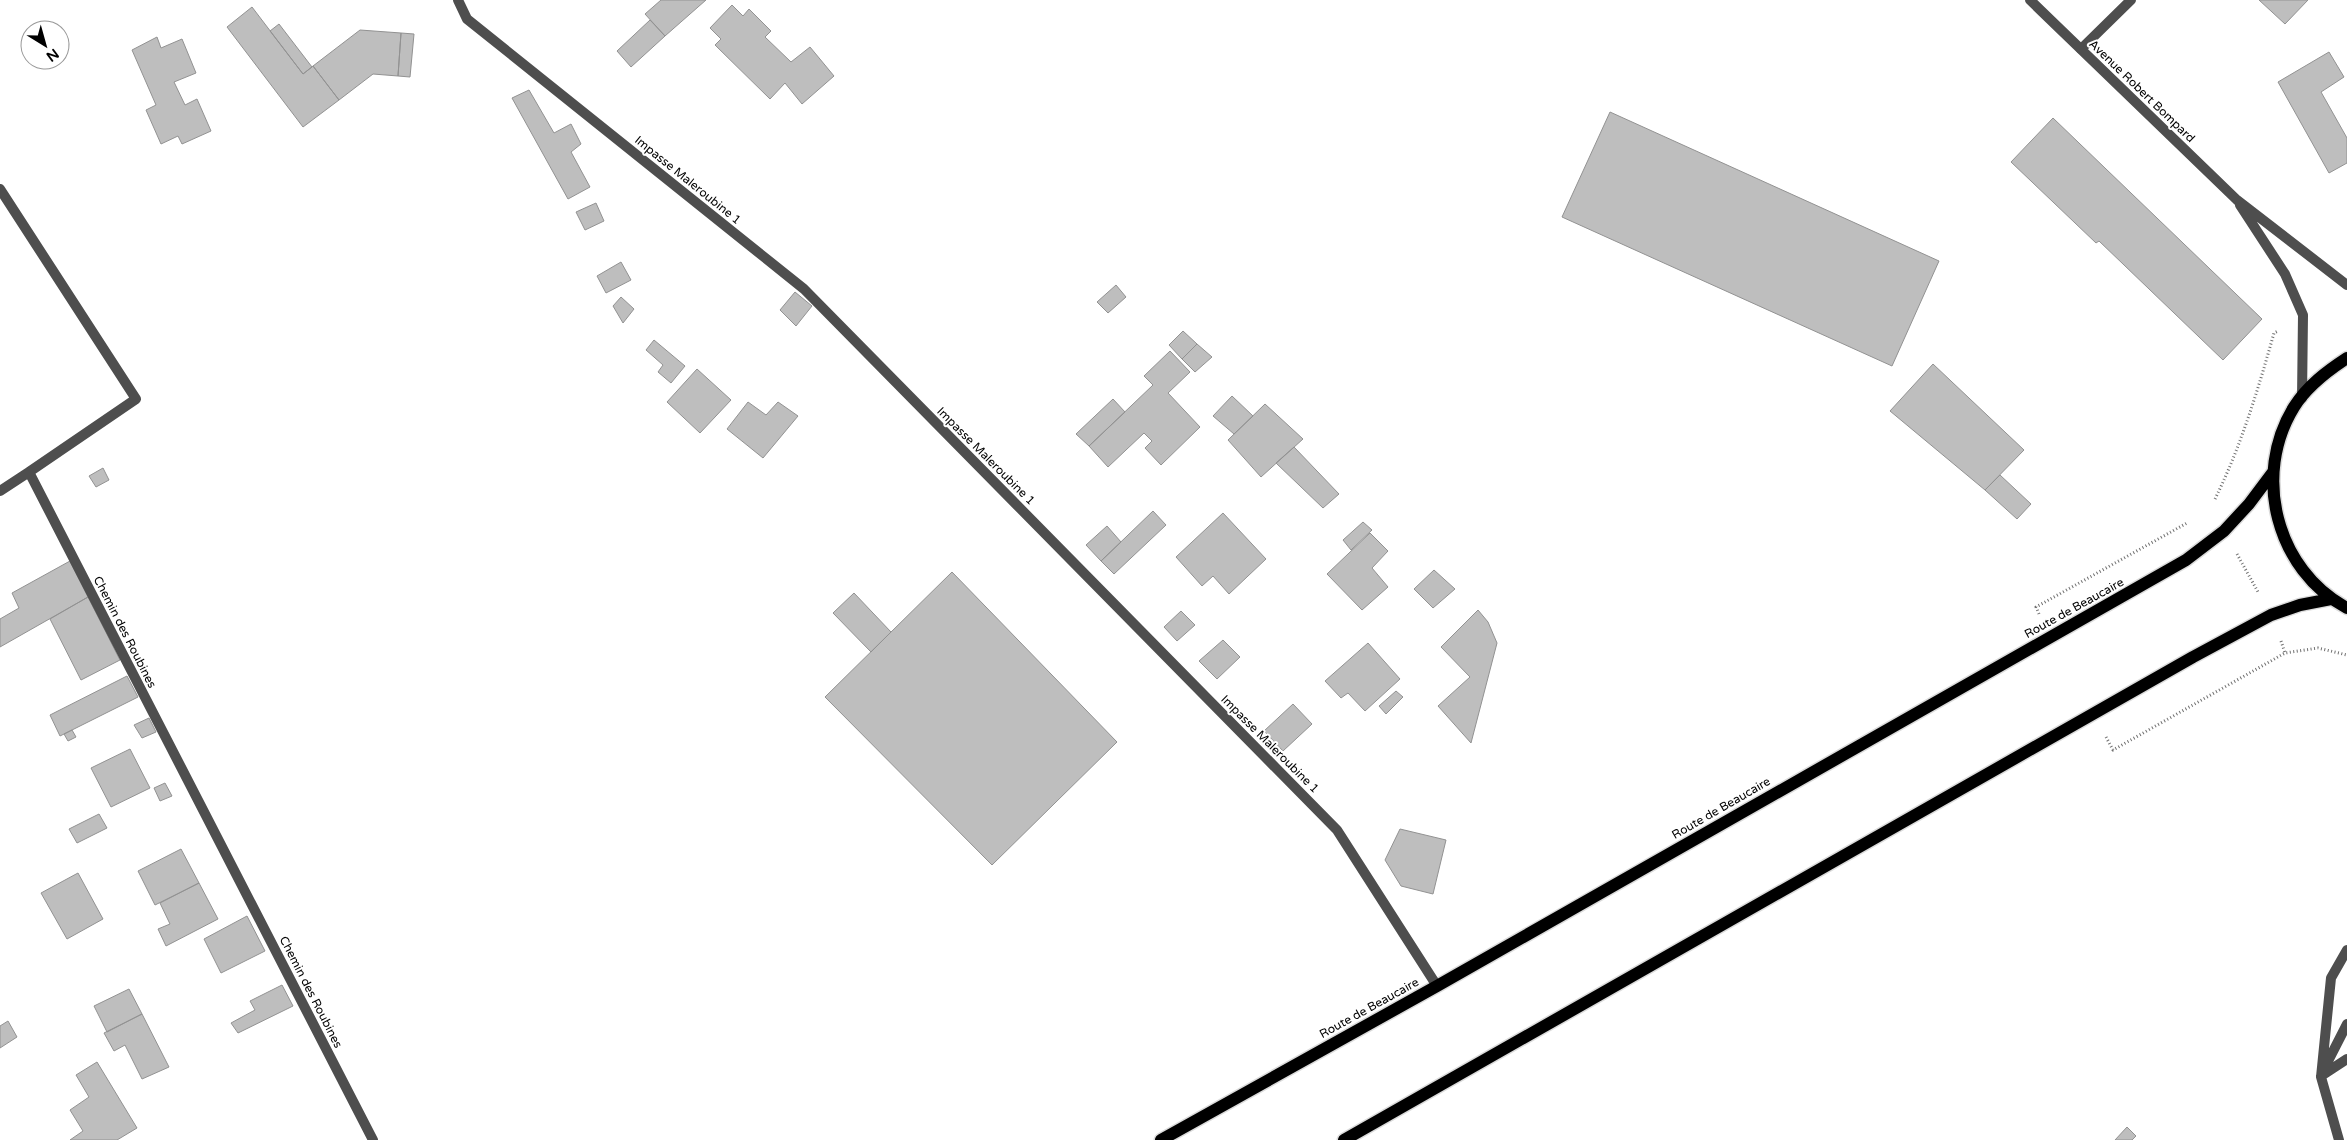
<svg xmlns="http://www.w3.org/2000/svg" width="2347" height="1140" viewBox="0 0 2347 1140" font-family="'Varela Round',sans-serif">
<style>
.building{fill:#bebebe;stroke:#929292}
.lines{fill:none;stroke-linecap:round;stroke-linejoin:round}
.primary-casing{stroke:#dbdbdb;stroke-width:15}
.path{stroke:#707070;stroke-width:3;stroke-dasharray:1 2.5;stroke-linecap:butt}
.service{stroke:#4e4e4e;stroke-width:10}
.minor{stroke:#4e4e4e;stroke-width:10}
.tertiary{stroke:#4e4e4e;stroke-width:10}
.primary{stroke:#000;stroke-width:12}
.labels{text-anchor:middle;stroke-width:4;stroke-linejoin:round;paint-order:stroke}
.street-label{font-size:12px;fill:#000;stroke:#fff}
</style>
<rect width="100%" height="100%" fill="#fff"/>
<!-- building -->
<path class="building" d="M661,0H706L665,36L645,14Z
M2259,0H2308L2285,24Z
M732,5L743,16L749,9L771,31L765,37L791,62L810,47L834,76L802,104L785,83L770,99L715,45L721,39L710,28Z
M252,7L303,74L313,66L339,100L303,127L227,27Z
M650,20L665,36L631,67L617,51Z
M279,24L312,67L303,74L270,31Z
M360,30L401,33L398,76L373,74L339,100L313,66Z
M401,33L414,34L410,77L398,76Z
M157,37L161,48L182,39L196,73L174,82L185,105L197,99L211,131L182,144L178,136L161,144L146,110L156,105L132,50Z
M2329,52L2344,77L2321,92L2347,138V163L2329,173L2278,82Z
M529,90L554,133L571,124L581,144L571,152L590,187L568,199L512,98Z
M1610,112L1939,261L1892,366L1562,217Z
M2053,118L2262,319L2223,360L2099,241L2096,243L2011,162Z
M596,203L604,221L585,230L576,212Z
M621,262L631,280L606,293L597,276Z
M1116,285L1126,297L1108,313L1097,302Z
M795,292L812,306L796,326L780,310Z
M621,297L634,309L623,323L613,306Z
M1183,331L1197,344L1182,359L1169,345Z
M654,340L685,366L671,383L658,372L663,365L646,350Z
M1197,344L1212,357L1195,372L1182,359Z
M1170,351L1190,372L1168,393L1200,427L1161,465L1145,448L1152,441L1144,433L1108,467L1089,446L1153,385L1144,376Z
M1933,364L2024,450L1985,490L1890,411Z
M697,369L731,400L700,433L667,402Z
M1232,396L1253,416L1234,434L1213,416Z
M1113,399L1125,412L1089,446L1076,434Z
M748,402L766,415L778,402L798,416L763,458L727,429Z
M1265,404L1303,439L1261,477L1228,440Z
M1294,447L1339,494L1323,508L1276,463Z
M103,468L109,480L96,487L89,476Z
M2000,475L2031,504L2017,519L1985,490Z
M1153,511L1166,525L1114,574L1101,561Z
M1223,513L1266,559L1229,594L1213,576L1202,586L1176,557Z
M1363,522L1372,530L1351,550L1343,540Z
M1107,526L1121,542L1101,561L1086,545Z
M1370,533L1388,551L1372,568L1388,587L1362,610L1327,574Z
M70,561L88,597L0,647V619L19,608L12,593Z
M1434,570L1455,589L1433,608L1414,589Z
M952,572L1117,742L992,865L825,697Z
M854,593L891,632L871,652L833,613Z
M88,597L120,660L81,680L50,619Z
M1478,610L1488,622L1497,643L1471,743L1438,706L1470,677L1441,647Z
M1181,611L1195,625L1177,641L1164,627Z
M1223,640L1240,657L1217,679L1199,661Z
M1368,643L1400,679L1365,711L1348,693L1341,698L1325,681Z
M127,676L138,697L60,736L50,715Z
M1396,691L1403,697L1386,714L1379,706Z
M1293,704L1312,724L1283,751L1264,731Z
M149,718L156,732L142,738L134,725Z
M72,730L76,737L68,741L64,734Z
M130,749L150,788L111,807L91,768Z
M165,783L172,796L160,801L154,788Z
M99,814L107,828L77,843L69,829Z
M1400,829L1446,840L1433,894L1401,886L1385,860Z
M181,849L199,883L155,905L138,871Z
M78,873L103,919L67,939L41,893Z
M199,883L218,919L166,946L158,929L170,924L160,903Z
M247,916L265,951L221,973L204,939Z
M282,985L293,1006L238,1033L231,1023L255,1010L250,1001Z
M129,989L142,1014L107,1032L94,1006Z
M142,1014L169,1067L142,1079L125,1045L114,1051L104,1033Z
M8,1021L17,1037L0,1048V1026Z
M97,1062L137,1128L117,1140H70L83,1131L70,1110L89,1097L76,1075Z
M2127,1127L2136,1136L2132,1140H2115Z"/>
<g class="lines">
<!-- primary casing -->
<g class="primary-casing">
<path id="primary" d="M2347,358C2327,371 2307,386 2294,407C2252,475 2276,570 2347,608
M1161,1140L1437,986L2186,560L2224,531L2249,504L2273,472
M1344,1140L2193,657L2271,615L2300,605L2331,599"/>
</g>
<!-- path -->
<path class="path" d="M2215,499C2241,446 2258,390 2274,333L2278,331
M2237,554L2258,592
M2039,614L2036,607L2187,523
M2281,641L2285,653L2318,648L2347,655
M2106,737L2113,750L2285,653"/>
<!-- service -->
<path class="service" d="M2081,49L2131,0
M2324,1069L2347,1024
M2321,1076L2347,1059
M2339,1140L2321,1077L2331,978L2347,950"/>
<!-- minor -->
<path class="minor" d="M458,0L467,19L804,289L1337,830L1437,986
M0,189L136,399L29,472L373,1140
M0,491L29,472"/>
<!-- tertiary -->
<path class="tertiary" d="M2030,0L2237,200L2347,285
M2240,205L2285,274L2303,315L2302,398"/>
<!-- primary -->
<use href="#primary" class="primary"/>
</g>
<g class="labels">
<!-- street labels -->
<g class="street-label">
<text transform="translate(2142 91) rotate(44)" y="4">Avenue Robert Bompard</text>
<text transform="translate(688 180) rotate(39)" y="4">Impasse Maleroubine 1</text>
<text transform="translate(986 456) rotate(45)" y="4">Impasse Maleroubine 1</text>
<text transform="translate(2074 608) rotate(-29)" y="4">Route de Beaucaire</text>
<text transform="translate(125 632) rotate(63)" y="4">Chemin des Roubines</text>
<text transform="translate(1270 744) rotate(45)" y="4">Impasse Maleroubine 1</text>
<text transform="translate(1721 808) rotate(-30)" y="4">Route de Beaucaire</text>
<text transform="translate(311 992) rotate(63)" y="4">Chemin des Roubines</text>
<text transform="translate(1369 1008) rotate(-29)" y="4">Route de Beaucaire</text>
</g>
</g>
<!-- north arrow -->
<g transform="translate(45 45) rotate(143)"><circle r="24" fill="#ffffff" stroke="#999999"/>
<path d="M0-4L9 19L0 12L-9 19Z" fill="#000000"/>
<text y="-8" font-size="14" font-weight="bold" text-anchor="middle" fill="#000000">N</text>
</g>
</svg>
